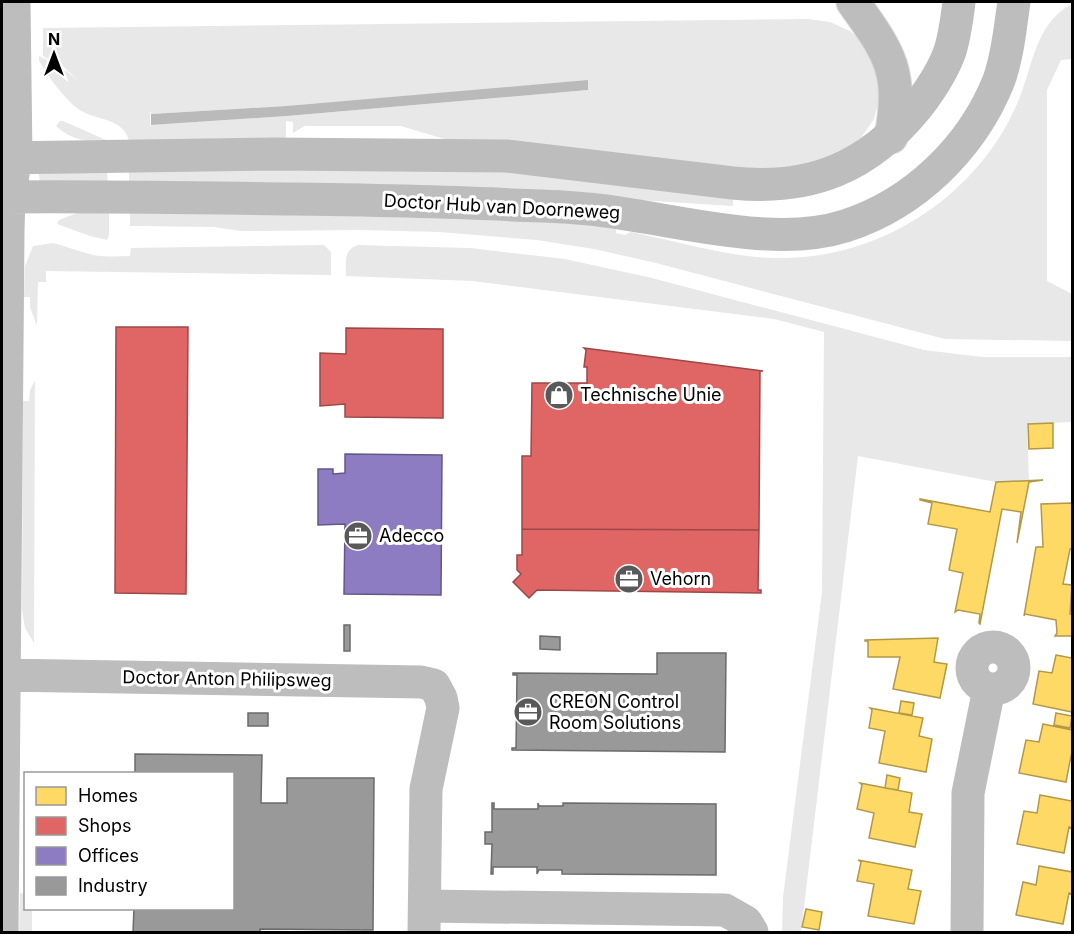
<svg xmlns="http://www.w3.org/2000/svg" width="1074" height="934" viewBox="0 0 1074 934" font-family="Inter,sans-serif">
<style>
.green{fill:#e8e8e8;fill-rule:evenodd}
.water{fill:#bababa}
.homes{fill:#ffd966;stroke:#b29847;stroke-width:1.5}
.shops{fill:#e06666;stroke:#9d4747;stroke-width:1.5}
.offices{fill:#8e7cc3;stroke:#635788;stroke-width:1.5}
.industry{fill:#999;stroke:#6b6b6b;stroke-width:1.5}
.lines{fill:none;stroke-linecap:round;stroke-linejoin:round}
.major-casing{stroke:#dbdbdb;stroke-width:35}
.minor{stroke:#bdbdbd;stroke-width:33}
.major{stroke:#bdbdbd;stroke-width:33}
.labels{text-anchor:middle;stroke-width:6;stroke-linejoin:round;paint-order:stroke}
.street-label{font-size:18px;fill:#000;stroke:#fff}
.poi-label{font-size:18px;fill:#000;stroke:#fff;text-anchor:start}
</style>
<rect width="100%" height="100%" fill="#fff"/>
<!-- green -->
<path class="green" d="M1072,4V59L1061,60L1047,90V281L1072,294V341L945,339L656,263L594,249L537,240L439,232L362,230L241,231L213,227L130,226V210L530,218L616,229V233L625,235L631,232C677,241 728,257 774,258C877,261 976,198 1017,104C1033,68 1034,24 1072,4Z
M808,19L830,22L850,31L858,38L876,65L880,97L874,119L861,138L845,152L784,171L451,141L401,126H305L293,133V122L286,121V137L278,141L265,137L264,140L130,144C124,116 97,122 78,109C66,100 45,74 39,60V56C55,63 68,71 80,83L65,68L43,56V28ZM588,81V90L287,116L151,125L150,127V110L151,114L286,106Z
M60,121H63L106,140C84,141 73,141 56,126Z
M452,165L733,197V206L622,199L129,188V166Z
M107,166L108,187L40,182L39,174L40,171Z
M109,210V235L107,240L90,236L57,224L59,220L80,212Z
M52,243C64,245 74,250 86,253C100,258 116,256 130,256L131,248L324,245L331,252V275L46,271V282H38L37,326L30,307V297H24L25,266L33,246Z
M358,245L470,248L565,259L652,278L924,350L982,357H1072V422L1027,424L1029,481L996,482L858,456L801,932H782L783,897L822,592L824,332L774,319L472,281L346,276C346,262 343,250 358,245Z
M35,380L34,643L25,628L22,610L23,401H29L30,390Z
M20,893L25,894L26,908L32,909V932H19Z"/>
<!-- water -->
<path class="water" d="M588,80V90L287,116L151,125V114L286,106Z"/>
<!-- homes -->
<path class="homes" d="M1053,423V448L1029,449L1028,424Z
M1043,480L1029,482L1017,543L1021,512L1002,509L980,624L979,623L980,614L958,610L955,612L963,573L949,570L957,529L928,524L932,503L920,500V499L990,512L996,482Z
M1072,503V549H1070L1063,584L1072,585L1070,614H1072V636H1055L1057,633L1056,620L1025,614L1024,616L1036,547H1043L1041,504Z
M938,638L934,662L947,664L940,698L893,689L900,657H868V641H865V640Z
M1056,655L1072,658V712L1033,704L1039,671L1052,673Z
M901,701L914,703L912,715L899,713Z
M870,708L923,718L919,736L932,739L926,772L879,763L885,731L869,728L872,710Z
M1056,713L1072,716L1070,728L1054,725Z
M1043,724L1072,730V757L1071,756L1066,782L1019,773L1026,740L1039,742Z
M887,775L900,778L898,790L885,788Z
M860,783L912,793L909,812L922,814L915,847L869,838L874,813L857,809L862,785Z
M1040,795L1072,801V828L1069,827L1064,853L1017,844L1024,811L1037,813Z
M858,860L912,870L908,889L921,891L914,924L868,916L874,884L857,881L861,862Z
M1039,866L1072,872V894L1069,893L1063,924L1016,915L1023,882L1036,885Z
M806,909L822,912L819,930L802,927Z"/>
<!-- shops -->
<path class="shops" d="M116,327H188L186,594L115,593Z
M346,328L443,329V418L345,417V404L320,406V353L346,354Z
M584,348L763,371H760L759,530L522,529V456H531L532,383H587V367H584L586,350Z
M522,529L759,530L758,590H761V593L537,590L529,598L513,582L521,574L517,570V555H522Z"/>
<!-- offices -->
<path class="offices" d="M345,454L442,455L441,595L344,594L345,524L318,525V469H333V474L345,473Z"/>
<!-- industry -->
<path class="industry" d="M344,625H350V651H344Z
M540,636L560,637V650L540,649Z
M657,653H726L725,752L512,750V748H516L517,675H513V673L657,674Z
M248,713H268V726H248Z
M135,754L262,755L261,803H287V778H374L373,930L260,929V932H133L134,908H232V774H135Z
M492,803H494V809H538V803L539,806H563V803L716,804V875L562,874V870H539L537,874V867H493V874H491L492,844H485V832H492Z"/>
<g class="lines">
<!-- major casing -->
<g class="major-casing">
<path id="major" d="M853,2C890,54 903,71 891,137"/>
</g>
<!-- minor -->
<path class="minor" d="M2,158L273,154L506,156L733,183C811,191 869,167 918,106C931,89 943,71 950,51C955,35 957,18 959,2
M2,197C99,196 197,198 295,199C368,200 441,201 514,205C538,206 564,206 588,209C666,216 770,250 845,226C914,204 972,148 999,80C1008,55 1010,28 1014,2
M972 668a21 21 0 1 1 42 0a21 21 0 1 1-42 0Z
M4,675L421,682L434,685L441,698L443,708L426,789L424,932
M425,906L725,910L746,922L752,932
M2,932L8,231L9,196L16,158L14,2
M967,932L968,793L989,689"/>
<!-- major -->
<use href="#major" class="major"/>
</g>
<!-- icons -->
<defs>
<g id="shop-disc" transform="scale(1.5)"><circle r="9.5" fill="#595959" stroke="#fff"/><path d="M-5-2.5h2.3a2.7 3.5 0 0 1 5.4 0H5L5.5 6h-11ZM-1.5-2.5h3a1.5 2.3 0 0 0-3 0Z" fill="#fff"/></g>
<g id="office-disc" transform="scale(1.5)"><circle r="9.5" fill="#595959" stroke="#fff"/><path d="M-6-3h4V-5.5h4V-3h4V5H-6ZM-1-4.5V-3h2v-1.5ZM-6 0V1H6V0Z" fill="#fff"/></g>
</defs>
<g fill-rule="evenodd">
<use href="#shop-disc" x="559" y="395"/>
<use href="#office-disc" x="358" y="536"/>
<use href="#office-disc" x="629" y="579"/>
<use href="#office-disc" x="528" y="712"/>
</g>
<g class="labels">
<!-- street labels -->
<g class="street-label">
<text transform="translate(502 207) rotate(3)" y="6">Doctor Hub van Doorneweg</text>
<text transform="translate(227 679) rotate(1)" y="6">Doctor Anton Philipsweg</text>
</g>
<!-- poi labels -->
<g class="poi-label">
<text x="580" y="401">Technische Unie</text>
<text x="379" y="542">Adecco</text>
<text x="650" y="585">Vehorn</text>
<text x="549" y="708">CREON Control<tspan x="549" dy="21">Room Solutions</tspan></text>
</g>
</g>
<!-- border -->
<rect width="1074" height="934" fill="none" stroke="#000000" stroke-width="6"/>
<!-- legend -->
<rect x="24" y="772" width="210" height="138" fill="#ffffff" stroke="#999999" stroke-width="1.5"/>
<rect x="36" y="787" width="30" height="18" fill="#ffd966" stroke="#999999" stroke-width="1.5"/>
<text x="78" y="802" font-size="18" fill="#000000">Homes</text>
<rect x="36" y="817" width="30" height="18" fill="#e06666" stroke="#999999" stroke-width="1.5"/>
<text x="78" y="832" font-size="18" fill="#000000">Shops</text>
<rect x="36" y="847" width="30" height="18" fill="#8e7cc3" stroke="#999999" stroke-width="1.5"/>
<text x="78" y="862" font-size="18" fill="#000000">Offices</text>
<rect x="36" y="877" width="30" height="18" fill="#999999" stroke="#999999" stroke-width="1.5"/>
<text x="78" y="892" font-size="18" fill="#000000">Industry</text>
<!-- north arrow -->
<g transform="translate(54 54)" stroke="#ffffff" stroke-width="4.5" paint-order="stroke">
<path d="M0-4.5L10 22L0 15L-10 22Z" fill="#000000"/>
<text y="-9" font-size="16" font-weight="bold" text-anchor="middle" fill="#000000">N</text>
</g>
</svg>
